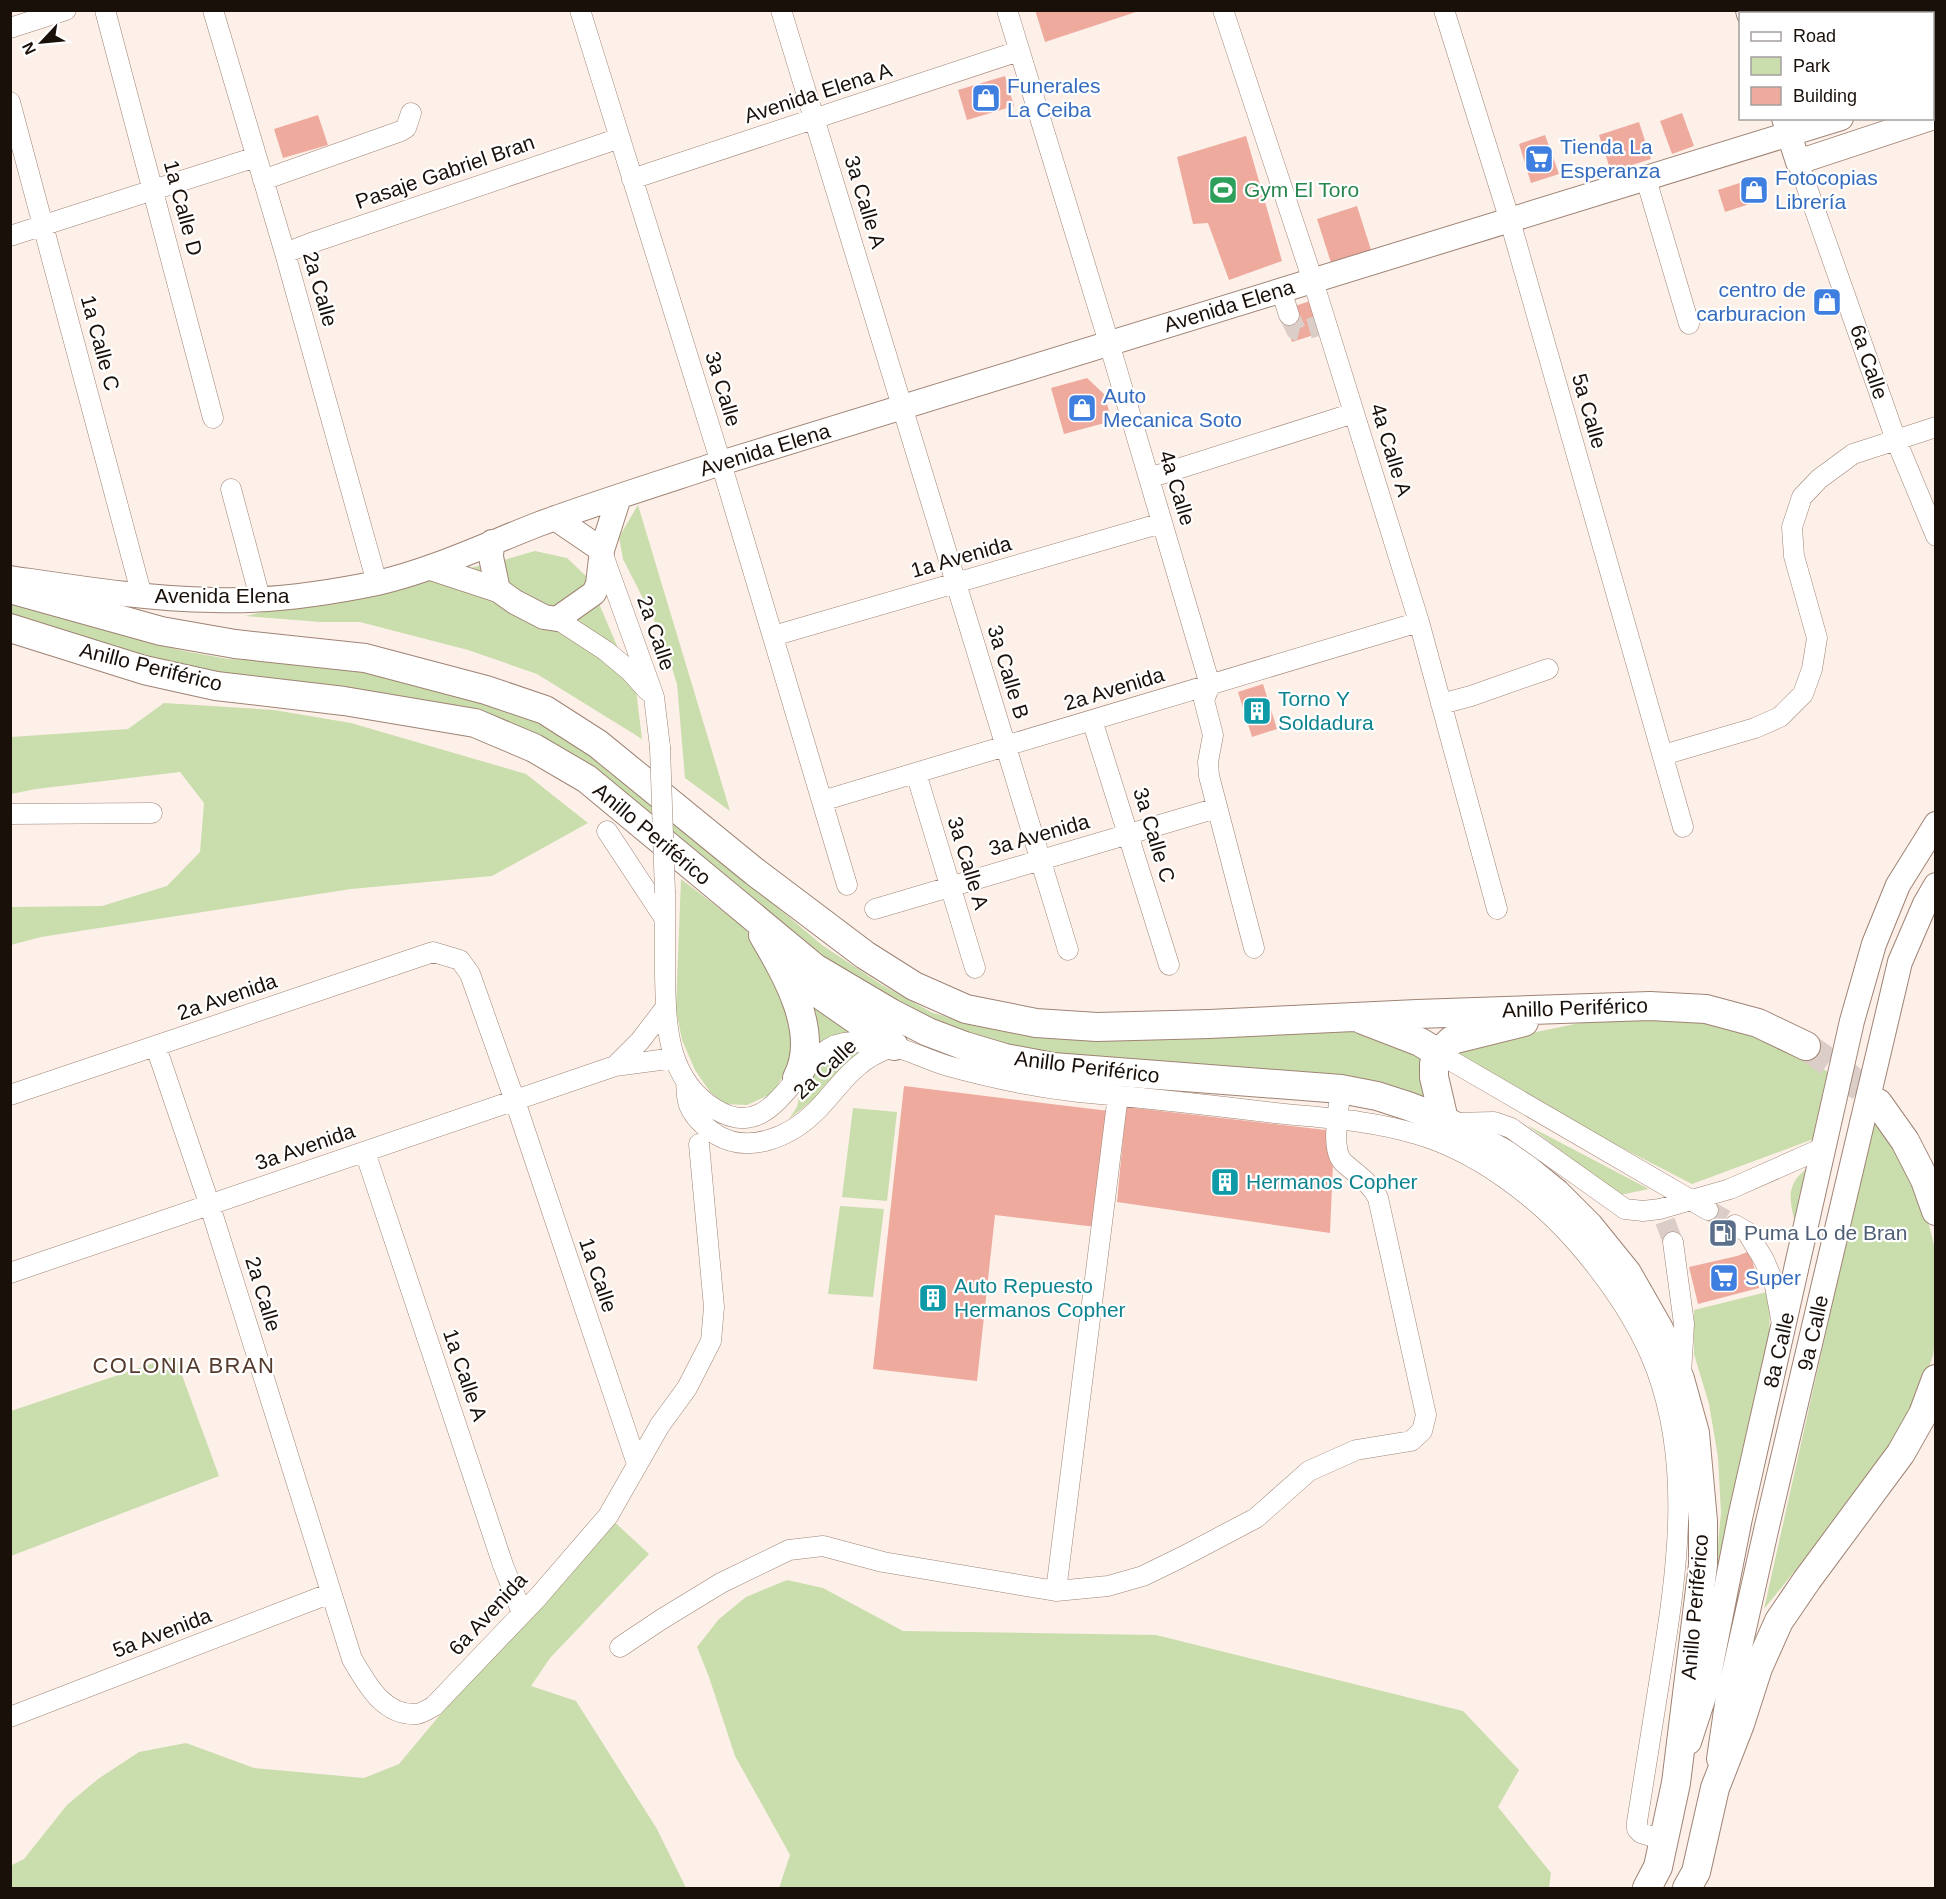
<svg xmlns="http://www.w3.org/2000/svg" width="1946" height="1899" viewBox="0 0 1946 1899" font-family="Arial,sans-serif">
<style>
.green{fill:#caddac}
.building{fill:#efaa9e}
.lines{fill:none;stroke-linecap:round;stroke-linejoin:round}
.minor-tunnel{stroke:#dbcec8;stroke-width:20;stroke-dasharray:20 10;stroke-linecap:butt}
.highway-tunnel{stroke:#dbcec8;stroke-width:28;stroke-dasharray:28 14;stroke-linecap:butt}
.minor-casing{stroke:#9f8374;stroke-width:21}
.major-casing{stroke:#9f8374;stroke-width:26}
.highway-casing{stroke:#9f8374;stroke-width:30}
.minor{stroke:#fff;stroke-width:20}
.major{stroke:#fff;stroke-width:24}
.highway{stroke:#fff;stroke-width:28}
.minor-bridge-casing{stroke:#9f8374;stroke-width:21;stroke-linecap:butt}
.minor-bridge{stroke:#fff;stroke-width:20}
.labels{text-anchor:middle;stroke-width:4.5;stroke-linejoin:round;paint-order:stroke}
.shop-label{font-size:21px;fill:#366cbe;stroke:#fff;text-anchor:start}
.street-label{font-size:21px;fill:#1a100a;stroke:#fff}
.leisure-label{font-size:21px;fill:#27864d;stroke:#fff;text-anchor:start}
.culture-label{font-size:21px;fill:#0d838f;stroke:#fff;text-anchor:start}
.service-label{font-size:21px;fill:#4e5e75;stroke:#fff;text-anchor:start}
.neighbourhood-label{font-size:22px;letter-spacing:1.5px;fill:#543b2e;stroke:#fff}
</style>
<rect width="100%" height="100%" fill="#fdf0e9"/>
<!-- green -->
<path class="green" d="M638,505L730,811L685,778L677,684L662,636L623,559L619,537Z
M535,551L567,558L588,578L636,690L642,739L537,674L468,650L360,622H320L245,616L497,562Z
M11,600L152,643L184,651L228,659L363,665L540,721L599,756L822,945L882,985L933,1013L1016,1034L1126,1039L1352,1027L1419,1052L1426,1089L1424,1100L1336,1074L1086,1059L1013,1049L928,1023L818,957L536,738L219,680L11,618Z
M164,703L274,710L351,723L526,774L588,823L492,876L351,889L41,937L11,945V907L102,906L167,886L200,852L204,803L180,772L36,789L11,794V737L128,729Z
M681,879L744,927L771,967L784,998L794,1048L787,1069L773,1093L747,1105L725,1104L710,1092L695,1070L682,1040L676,1009Z
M800,985L860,1032L824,1039L813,1047Z
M1590,1021H1711L1793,1047L1832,1075L1819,1137L1692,1184L1452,1060L1453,1049Z
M845,1050H866L838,1072L823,1087L814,1099L789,1119L797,1107L801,1088L827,1059Z
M853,1108L897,1112L887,1201L842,1197Z
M1873,1122L1891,1136L1926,1213L1934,1245L1936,1336L1933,1355L1924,1383L1895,1447L1764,1609Z
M1527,1125L1649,1189L1620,1195Z
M1814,1164L1797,1231C1790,1201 1782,1183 1814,1164Z
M840,1206L884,1209L873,1297L828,1294Z
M1767,1292L1770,1312L1767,1373L1711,1614L1721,1513L1718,1457L1709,1404L1694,1354V1310Z
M175,1356L219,1476L11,1556V1411Z
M607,1515L649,1554L550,1658L531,1686L576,1701L657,1829L686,1888H11L10,1866L24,1859L67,1805L98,1779L139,1752L186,1743L254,1768L364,1778L399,1764Z
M787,1580L823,1588L903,1631L1156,1635L1463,1711L1519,1770L1498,1807L1551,1873L1549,1888H779L790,1855L735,1756L709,1677L697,1647L719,1619L746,1597Z"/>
<!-- building -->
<path class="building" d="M1035,10H1139V11L1045,42Z
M1005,76L1014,106L967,120L958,90Z
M1682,113L1694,146L1672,154L1660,121Z
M318,115L328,145L283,158L274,129Z
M1639,122L1651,159L1611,172L1599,135Z
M1545,135L1559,174L1531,183L1519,144Z
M1246,136L1282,261L1229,280L1208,223L1193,224L1177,157Z
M1761,176L1768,198L1725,212L1718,190Z
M1357,206L1373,256L1333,269L1317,219Z
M1310,301L1320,333L1292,342L1284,317L1292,307Z
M1087,378L1104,394L1112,421L1064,434L1051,388Z
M1263,684L1277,729L1252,737L1238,692Z
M904,1086L1109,1111L1096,1227L995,1215L977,1381L873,1369Z
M1126,1107L1326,1130L1333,1163L1330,1233L1117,1202Z
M1750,1251L1759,1288L1698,1304L1689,1267L1737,1256Z"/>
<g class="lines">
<!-- minor-tunnel -->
<path class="minor-tunnel" d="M1289,315L1296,330L1300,331L1318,326
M1708,1210L1735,1225
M1665,1221L1673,1242"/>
<!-- highway-tunnel -->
<path class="highway-tunnel" d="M1806,1046L1845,1074L1878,1103"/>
<!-- minor casing -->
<g class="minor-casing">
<path id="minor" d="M105,10L213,418
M213,10L285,253L377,583
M580,10L721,463L847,885
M781,10L1068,950
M1007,10L1109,343L1210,685L1204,700L1213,735L1208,762L1209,776L1254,948
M1223,10L1313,281L1419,622L1497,909
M1444,10L1510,221L1683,827
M10,28L66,10
M10,102L142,596
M1798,162L1896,440L1936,536
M632,179L1019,51
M1646,179L1689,324
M263,180L401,131L406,128L411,113
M10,236L256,157
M285,253L311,243L620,138
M1281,290L1289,315
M1149,478L1354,413
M231,489L260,598
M602,552L654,697L660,747
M557,619L606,651L630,671L648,691
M773,636L1162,523
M1441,704L1471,696L1548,669
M1092,720L1169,965
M1663,755L1755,728L1780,717L1803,694L1812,669L1817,638L1794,556L1792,527L1802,497L1819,479L1853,454L1936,427
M916,773L975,968
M822,801L1419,622
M10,814L152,813
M607,831L665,919
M665,893C665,920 665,947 665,974C666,1024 666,1079 715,1109C781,1150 795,1040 854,1042C868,1043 885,1043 898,1048C915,1053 931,1061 948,1066C991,1078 1035,1087 1079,1092C1145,1098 1210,1105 1275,1113C1322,1118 1371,1120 1416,1134C1476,1151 1537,1197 1577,1243C1609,1280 1640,1325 1657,1371C1692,1468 1677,1572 1661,1671C1653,1722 1645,1772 1637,1822V1829L1641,1833L1663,1840
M875,909L1217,808
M156,1047L210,1206L352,1659C367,1684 383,1716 417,1714C422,1713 429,1709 434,1706L538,1597L608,1516L660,1425L687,1388L711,1341L714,1307L699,1144
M1438,1053L1708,1210
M615,1066L640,1041L666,1007
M686,1082C687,1089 686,1098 689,1105C694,1117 706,1128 717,1135C749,1154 789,1137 814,1113C829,1099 841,1080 858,1066C868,1057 881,1051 894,1046
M10,1095L433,952L460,960L470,974L515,1101L637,1464
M1452,1123L1494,1122L1511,1128L1625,1209L1643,1211L1660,1209L1730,1189L1825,1147
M365,1152L503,1565L522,1613
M1735,1225L1747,1232L1764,1260L1775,1286L1782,1324
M1673,1242L1684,1324L1681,1374
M10,1273L615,1066L675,1058
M1056,1591L1118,1095
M620,1647L662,1619L721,1583L789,1550L823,1546L883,1562L1056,1591L1108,1586L1143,1576L1182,1557L1256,1518L1309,1471L1356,1450L1411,1441L1422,1431L1426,1415L1378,1198C1370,1182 1356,1174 1343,1162C1330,1149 1339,1107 1341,1089
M10,1717L331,1593"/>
</g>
<!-- major casing -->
<g class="major-casing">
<path id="major" d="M1748,10L1749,14
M1932,89L1936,88
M1784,118L1798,162L1931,118
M555,518L602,550
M492,542L491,557L498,590
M431,568L498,590L515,602L544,617L557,619L594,593L598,584L602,550L619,497
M10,578C78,588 146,599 214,600C268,602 324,594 377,583C433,570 485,545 539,524C599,502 660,483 721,463L1841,118
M1689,1742L1706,1690L1740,1518L1852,1021L1874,944L1898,885L1936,824
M1719,1759L1727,1704L1767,1526L1900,962L1925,904L1936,885"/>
</g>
<!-- highway casing -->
<g class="highway-casing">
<path id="highway" d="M10,589L161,631L235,644L365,658L486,690L545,710L598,744L755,872L865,955L914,986L966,1009L1036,1023L1097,1027L1209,1024L1417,1014L1650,1006L1706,1009L1758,1023L1806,1046
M10,628L144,670L216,686L344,701L475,723L534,748L587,779L815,968L891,1013L928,1032L965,1046L1005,1058L1053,1067L1341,1089L1377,1096L1408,1106L1444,1120L1505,1154L1529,1171L1556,1193L1589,1226L1627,1273L1659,1329L1680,1379L1695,1433L1703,1521V1565L1676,1783L1658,1867L1647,1888
M763,935C786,974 821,1033 797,1078
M802,977L822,996L894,1046
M1363,1020L1420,1042L1438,1053
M1878,1103L1905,1141L1925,1180L1936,1211
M1444,1120L1434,1077V1064L1438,1053L1452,1040L1524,1022
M1687,1888L1696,1872L1715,1788L1740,1724L1758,1668L1779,1621L1807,1580L1901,1453L1923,1414L1936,1379"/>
</g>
<!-- minor -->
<use href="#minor" class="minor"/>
<!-- major -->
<use href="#major" class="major"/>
<!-- highway -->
<use href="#highway" class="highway"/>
<!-- minor-bridge casing -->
<g class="minor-bridge-casing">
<path id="minor-bridge" d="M660,747L665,893"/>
</g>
<!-- minor-bridge -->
<use href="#minor-bridge" class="minor-bridge"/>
</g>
<!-- icons -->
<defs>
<g id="shop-square" transform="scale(1.5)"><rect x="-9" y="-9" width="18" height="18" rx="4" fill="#3f7fe0" stroke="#fff"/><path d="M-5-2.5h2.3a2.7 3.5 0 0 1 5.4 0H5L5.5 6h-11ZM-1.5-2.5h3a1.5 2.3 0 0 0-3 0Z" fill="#fff"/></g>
<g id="supermarket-square" transform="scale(1.5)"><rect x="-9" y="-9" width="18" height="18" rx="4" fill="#3f7fe0" stroke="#fff"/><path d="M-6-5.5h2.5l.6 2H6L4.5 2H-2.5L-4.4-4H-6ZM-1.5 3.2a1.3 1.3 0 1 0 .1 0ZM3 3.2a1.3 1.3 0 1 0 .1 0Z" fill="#fff"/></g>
<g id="stadium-square" transform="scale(1.5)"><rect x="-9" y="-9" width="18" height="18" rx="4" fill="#2e9e5b" stroke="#fff"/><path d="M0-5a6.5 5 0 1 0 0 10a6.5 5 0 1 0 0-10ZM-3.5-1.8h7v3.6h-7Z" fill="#fff"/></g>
<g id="building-square" transform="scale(1.5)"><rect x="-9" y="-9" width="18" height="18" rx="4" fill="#0f9aa8" stroke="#fff"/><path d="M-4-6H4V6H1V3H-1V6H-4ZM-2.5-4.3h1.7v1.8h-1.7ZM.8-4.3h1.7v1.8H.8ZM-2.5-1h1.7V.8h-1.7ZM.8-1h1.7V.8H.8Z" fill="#fff"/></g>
<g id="fuel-square" transform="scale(1.5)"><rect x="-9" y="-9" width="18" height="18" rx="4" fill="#5c6f8a" stroke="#fff"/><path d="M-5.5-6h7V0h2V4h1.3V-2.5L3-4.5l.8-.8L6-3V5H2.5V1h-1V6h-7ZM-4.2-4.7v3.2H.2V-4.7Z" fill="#fff"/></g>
</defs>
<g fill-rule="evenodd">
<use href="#shop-square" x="986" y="98"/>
<use href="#supermarket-square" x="1539" y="159"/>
<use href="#stadium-square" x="1223" y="190"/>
<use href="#shop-square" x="1754" y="190"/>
<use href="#shop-square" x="1827" y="302"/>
<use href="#shop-square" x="1082" y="408"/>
<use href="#building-square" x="1257" y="711"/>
<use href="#building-square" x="1225" y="1182"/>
<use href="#fuel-square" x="1723" y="1233"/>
<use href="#supermarket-square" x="1724" y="1278"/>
<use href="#building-square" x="933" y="1298"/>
</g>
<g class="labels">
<!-- shop labels -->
<g class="shop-label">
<text x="1007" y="93">Funerales<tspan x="1007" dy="24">La Ceiba</tspan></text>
<text x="1560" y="154">Tienda La<tspan x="1560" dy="24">Esperanza</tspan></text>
<text x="1775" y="185">Fotocopias<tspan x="1775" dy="24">Librería</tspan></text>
<text x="1806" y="297" text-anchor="end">centro de<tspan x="1806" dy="24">carburacion</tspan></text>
<text x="1103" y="403">Auto<tspan x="1103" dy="24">Mecanica Soto</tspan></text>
<text x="1745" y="1285">Super</text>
</g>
<!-- street labels -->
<g class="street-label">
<text transform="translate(818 93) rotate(-18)" y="7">Avenida Elena A</text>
<text transform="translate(445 172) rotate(-19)" y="7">Pasaje Gabriel Bran</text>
<text transform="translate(865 202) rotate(73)" y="7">3a Calle A</text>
<text transform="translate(183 208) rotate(75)" y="7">1a Calle D</text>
<text transform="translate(320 289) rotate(74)" y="7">2a Calle</text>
<text transform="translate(1229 306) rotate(-17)" y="7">Avenida Elena</text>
<text transform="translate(100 343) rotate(75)" y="7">1a Calle C</text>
<text transform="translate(1869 362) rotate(71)" y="7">6a Calle</text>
<text transform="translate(723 389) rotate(73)" y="7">3a Calle</text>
<text transform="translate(1589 411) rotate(74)" y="7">5a Calle</text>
<text transform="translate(765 450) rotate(-17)" y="7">Avenida Elena</text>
<text transform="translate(1391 450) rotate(73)" y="7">4a Calle A</text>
<text transform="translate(1177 488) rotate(73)" y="7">4a Calle</text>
<text transform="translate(961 557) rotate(-16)" y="7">1a Avenida</text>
<text x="222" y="603">Avenida Elena</text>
<text transform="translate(656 633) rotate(71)" y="7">2a Calle</text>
<text transform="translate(151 667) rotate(14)" y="7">Anillo Periférico</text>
<text transform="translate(1008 672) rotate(73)" y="7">3a Calle B</text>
<text transform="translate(1114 689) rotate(-17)" y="7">2a Avenida</text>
<text transform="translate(652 834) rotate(40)" y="7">Anillo Periférico</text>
<text transform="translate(1039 835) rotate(-16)" y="7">3a Avenida</text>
<text transform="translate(1154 835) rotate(73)" y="7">3a Calle C</text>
<text transform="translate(968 863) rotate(73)" y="7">3a Calle A</text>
<text transform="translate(227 997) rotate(-19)" y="7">2a Avenida</text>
<text transform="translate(1575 1008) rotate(-2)" y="7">Anillo Periférico</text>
<text transform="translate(1087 1067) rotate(7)" y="7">Anillo Periférico</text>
<text transform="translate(825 1069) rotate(-43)" y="7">2a Calle</text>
<text transform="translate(305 1147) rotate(-19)" y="7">3a Avenida</text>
<text transform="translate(598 1275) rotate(71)" y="7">1a Calle</text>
<text transform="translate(263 1294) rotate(73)" y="7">2a Calle</text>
<text transform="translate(1813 1333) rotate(-77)" y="7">9a Calle</text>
<text transform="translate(1779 1350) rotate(-77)" y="7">8a Calle</text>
<text transform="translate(465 1375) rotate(71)" y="7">1a Calle A</text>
<text transform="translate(1695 1607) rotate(-85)" y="7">Anillo Periférico</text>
<text transform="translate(488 1614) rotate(-47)" y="7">6a Avenida</text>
<text transform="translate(162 1633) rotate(-21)" y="7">5a Avenida</text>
</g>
<!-- leisure labels -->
<g class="leisure-label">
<text x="1244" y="197">Gym El Toro</text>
</g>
<!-- culture labels -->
<g class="culture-label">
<text x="1278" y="706">Torno Y<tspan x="1278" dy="24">Soldadura</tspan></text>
<text x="1246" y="1189">Hermanos Copher</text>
<text x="954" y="1293">Auto Repuesto<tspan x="954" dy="24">Hermanos Copher</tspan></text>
</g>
<!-- service labels -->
<g class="service-label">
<text x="1744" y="1240">Puma Lo de Bran</text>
</g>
<!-- neighbourhood labels -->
<g class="neighbourhood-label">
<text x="184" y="1373">COLONIA BRAN</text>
</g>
</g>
<!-- border -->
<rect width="1946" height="1899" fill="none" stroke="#1a100a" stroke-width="24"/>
<!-- legend -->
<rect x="1739" y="12" width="195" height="108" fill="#ffffff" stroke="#a39f9d" stroke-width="1.5"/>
<rect x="1751" y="32" width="30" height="9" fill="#ffffff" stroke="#a39f9d" stroke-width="1.5"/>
<text x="1793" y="42" font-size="18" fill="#1a100a">Road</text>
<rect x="1751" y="57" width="30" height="18" fill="#caddac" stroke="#a39f9d" stroke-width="1.5"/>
<text x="1793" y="72" font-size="18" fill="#1a100a">Park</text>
<rect x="1751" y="87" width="30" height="18" fill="#efaa9e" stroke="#a39f9d" stroke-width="1.5"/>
<text x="1793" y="102" font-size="18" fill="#1a100a">Building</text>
<!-- north arrow -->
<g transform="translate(42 42) rotate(244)" stroke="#ffffff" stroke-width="4.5" paint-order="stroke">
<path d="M0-4.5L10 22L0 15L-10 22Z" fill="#1a100a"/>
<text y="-9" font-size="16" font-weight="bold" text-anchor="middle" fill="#1a100a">N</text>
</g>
</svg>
